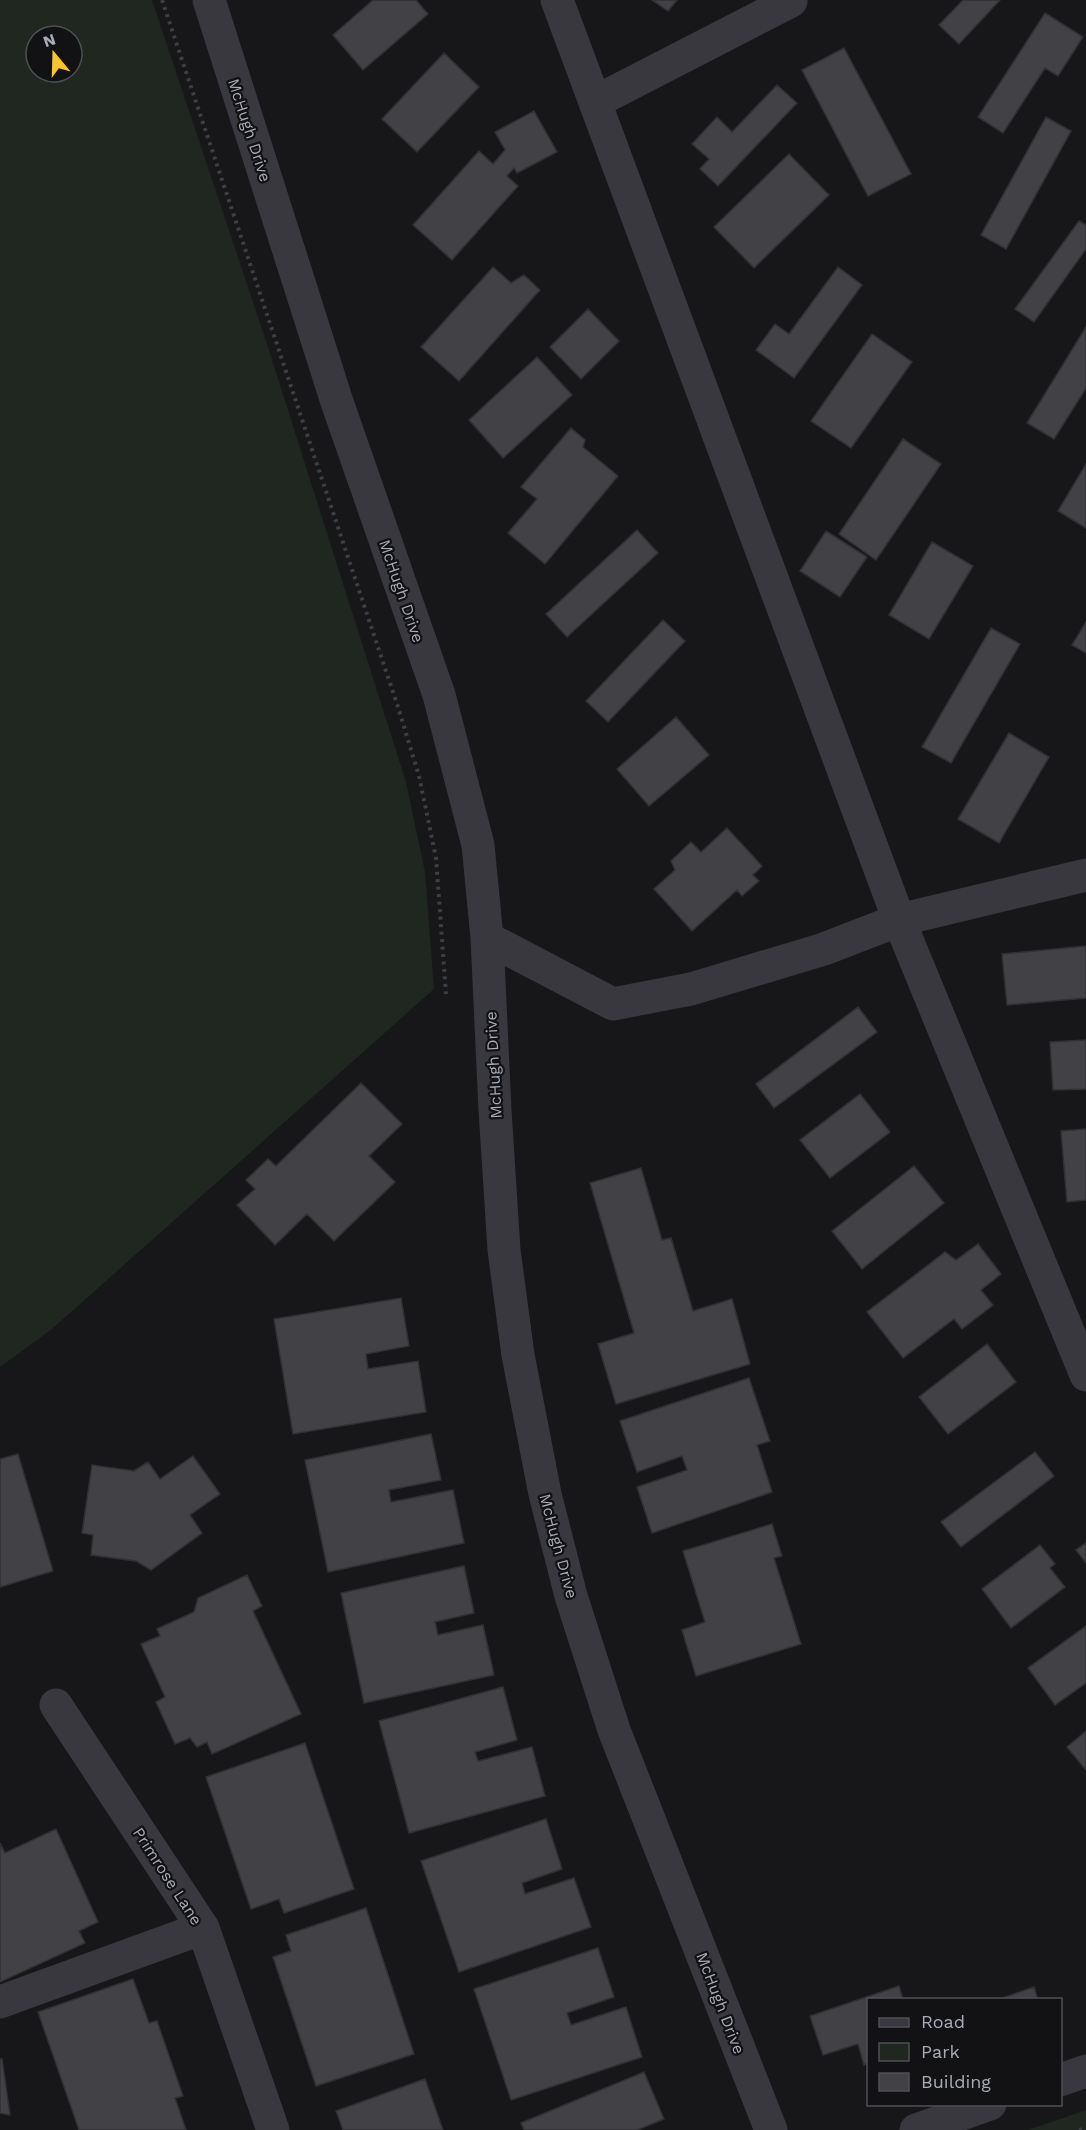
<svg xmlns="http://www.w3.org/2000/svg" width="1086" height="2130" viewBox="0 0 1086 2130" font-family="'Work Sans',sans-serif">
<style>
.green{fill:#1f2720;fill-rule:evenodd}
.building{fill:#414146;stroke:#313135;stroke-width:1.5}
.lines{fill:none;stroke-linecap:round;stroke-linejoin:round}
.path{stroke:#3e3f45;stroke-width:4;stroke-dasharray:3 4.5;stroke-linecap:butt}
.minor{stroke:#38383e;stroke-width:33}
.labels{text-anchor:middle;stroke-width:4.5;stroke-linejoin:round;paint-order:stroke}
.street-label{font-size:16px;fill:#a8acb9;stroke:#121214}
</style>
<rect width="100%" height="100%" fill="#171719"/>
<!-- green -->
<path class="green" d="M0,0H152L267,344L406,782L425,872L434,989L52,1329L0,1367ZM36,36H72V72H36Z
M1086,2110V2130H1028Z"/>
<!-- building -->
<path class="building" d="M373,0H416L428,14L363,70L333,35Z
M652,0H677L668,11Z
M963,0H1000L959,44L939,25Z
M1045,13L1083,37L1058,76L1045,68L1003,133L978,117Z
M844,48L911,174L868,196L802,70Z
M444,53L479,87L417,152L382,119Z
M777,85L797,103L718,186L700,169L709,159L692,144L717,117L732,132Z
M534,111L557,152L517,173L514,168L507,176L518,186L452,260L413,225L479,151L493,164L505,150L495,132Z
M1046,117L1071,131L1006,249L981,235Z
M789,154L829,195L754,268L714,227Z
M1079,221L1086,225V249L1034,322L1015,309Z
M493,267L511,283L524,275L540,290L459,381L421,347Z
M838,267L862,285L794,378L756,350L775,324L789,334Z
M588,309L619,341L581,379L550,347Z
M1086,327V388L1054,439L1027,423Z
M872,334L912,362L851,448L811,421Z
M537,357L572,395L503,458L469,420Z
M571,428L585,440L583,447L618,476L545,564L508,533L537,499L521,487Z
M903,439L941,464L876,560L839,534Z
M1086,464V528L1058,511Z
M637,530L658,553L567,637L546,614Z
M826,531L867,557L840,597L800,571Z
M932,542L973,566L929,639L889,615Z
M663,620L685,641L608,722L586,701Z
M1086,622V653L1072,645Z
M991,628L1020,644L951,763L922,747Z
M676,717L709,755L649,806L617,769Z
M1009,733L1049,757L999,843L958,819Z
M727,828L762,866L753,875L759,881L742,896L737,890L692,931L654,889L675,870L671,861L691,842L701,852Z
M1086,946V998L1007,1005L1002,954Z
M858,1007L877,1032L774,1108L756,1084Z
M1086,1040V1089L1053,1090L1050,1042Z
M361,1083L402,1124L369,1156L395,1182L334,1241L307,1214L275,1245L237,1205L255,1189L246,1180L268,1159L276,1166Z
M860,1094L890,1132L830,1178L800,1140Z
M1086,1129V1200L1067,1202L1061,1131Z
M914,1166L944,1203L862,1269L832,1231Z
M641,1168L662,1240L671,1238L693,1311L732,1299L750,1364L616,1404L598,1344L634,1333L590,1183Z
M978,1244L1001,1274L981,1290L993,1305L962,1329L954,1319L903,1358L867,1312L945,1252L956,1260Z
M401,1298L409,1346L366,1354L368,1369L418,1361L426,1412L293,1434L274,1319Z
M987,1344L1016,1382L948,1434L919,1397Z
M749,1378L770,1441L757,1445L772,1492L652,1533L637,1487L687,1470L682,1456L637,1472L620,1421Z
M431,1434L441,1480L389,1490L391,1502L453,1490L464,1543L328,1572L305,1460Z
M1035,1452L1054,1476L961,1547L941,1522Z
M18,1454L53,1571L0,1587V1459Z
M193,1456L220,1494L190,1515L202,1533L151,1570L136,1561L91,1555L93,1535L82,1533L92,1465L134,1471L148,1462L160,1479Z
M772,1524L782,1556L774,1558L801,1644L696,1676L682,1630L705,1622L683,1551Z
M1086,1543V1563L1076,1550Z
M1040,1545L1055,1564L1050,1568L1065,1587L1011,1628L982,1589Z
M464,1566L474,1613L435,1622L438,1635L483,1625L494,1675L364,1703L341,1593Z
M247,1575L262,1606L253,1611L301,1714L212,1754L207,1742L197,1747L190,1738L175,1744L156,1702L165,1697L141,1644L160,1636L157,1629L194,1612L198,1598Z
M1086,1626V1683L1055,1705L1028,1668Z
M503,1687L517,1740L475,1752L478,1761L532,1747L545,1796L409,1833L379,1721Z
M1086,1731V1770L1067,1747Z
M305,1743L354,1889L284,1913L279,1899L251,1909L206,1777Z
M546,1819L562,1869L522,1883L525,1894L574,1878L591,1927L459,1972L421,1861Z
M56,1829L98,1922L79,1931L85,1943L0,1982V1843L5,1853Z
M366,1908L414,2054L316,2086L273,1957L291,1951L286,1935Z
M598,1948L614,1997L567,2013L571,2025L626,2007L642,2057L511,2100L474,1989Z
M133,1979L149,2023L157,2021L183,2096L175,2098L186,2130H79L38,2012Z
M899,1986L903,2000H868V2063L864,2065L858,2044L823,2055L810,2016Z
M1034,1987L1038,2000H997Z
M0,2059H2L10,2115L0,2113Z
M644,2072L664,2119L637,2130H524L521,2123Z
M425,2079L443,2130H343L336,2111Z"/>
<g class="lines">
<!-- path -->
<path class="path" d="M162,0L398,707L419,776L436,858L446,994
M1079,2130L1086,2128"/>
<!-- minor -->
<path class="minor" d="M209,0L337,402L439,695L478,845L487,938L495,1110L504,1250L518,1355L545,1494L571,1596L614,1730L771,2130
M557,0L899,920L1086,1375
M595,102L791,1
M487,938L613,1004L691,989L824,949L899,920L1086,875
M56,1705L203,1928L273,2130
M0,2002L203,1928
M1060,2080L1086,2071
M916,2130L990,2104"/>
</g>
<g class="labels">
<!-- street labels -->
<g class="street-label">
<text transform="translate(250 130) rotate(72)" y="6">McHugh Drive</text>
<text transform="translate(402 591) rotate(71)" y="6">McHugh Drive</text>
<text transform="translate(493 1065) rotate(-93)" y="6">McHugh Drive</text>
<text transform="translate(559 1546) rotate(75)" y="6">McHugh Drive</text>
<text transform="translate(168 1876) rotate(57)" y="6">Primrose Lane</text>
<text transform="translate(721 2003) rotate(69)" y="6">McHugh Drive</text>
</g>
</g>
<!-- legend -->
<rect x="867" y="1998" width="195" height="108" fill="#121214" stroke="#4e5056" stroke-width="1.5"/>
<rect x="879" y="2018" width="30" height="9" fill="#38383e" stroke="#4e5056" stroke-width="1.5"/>
<text x="921" y="2028" font-size="18" fill="#a8acb9">Road</text>
<rect x="879" y="2043" width="30" height="18" fill="#1f2720" stroke="#4e5056" stroke-width="1.5"/>
<text x="921" y="2058" font-size="18" fill="#a8acb9">Park</text>
<rect x="879" y="2073" width="30" height="18" fill="#414146" stroke="#4e5056" stroke-width="1.5"/>
<text x="921" y="2088" font-size="18" fill="#a8acb9">Building</text>
<!-- north arrow -->
<g transform="translate(54 54) rotate(341)"><circle r="28" fill="#121214" stroke="#4e5056" stroke-width="1.5"/>
<path d="M0-4.5L10 22L0 15L-10 22Z" fill="#f9c42f"/>
<text y="-9" font-size="16" font-weight="bold" text-anchor="middle" fill="#a8acb9">N</text>
</g>
</svg>
